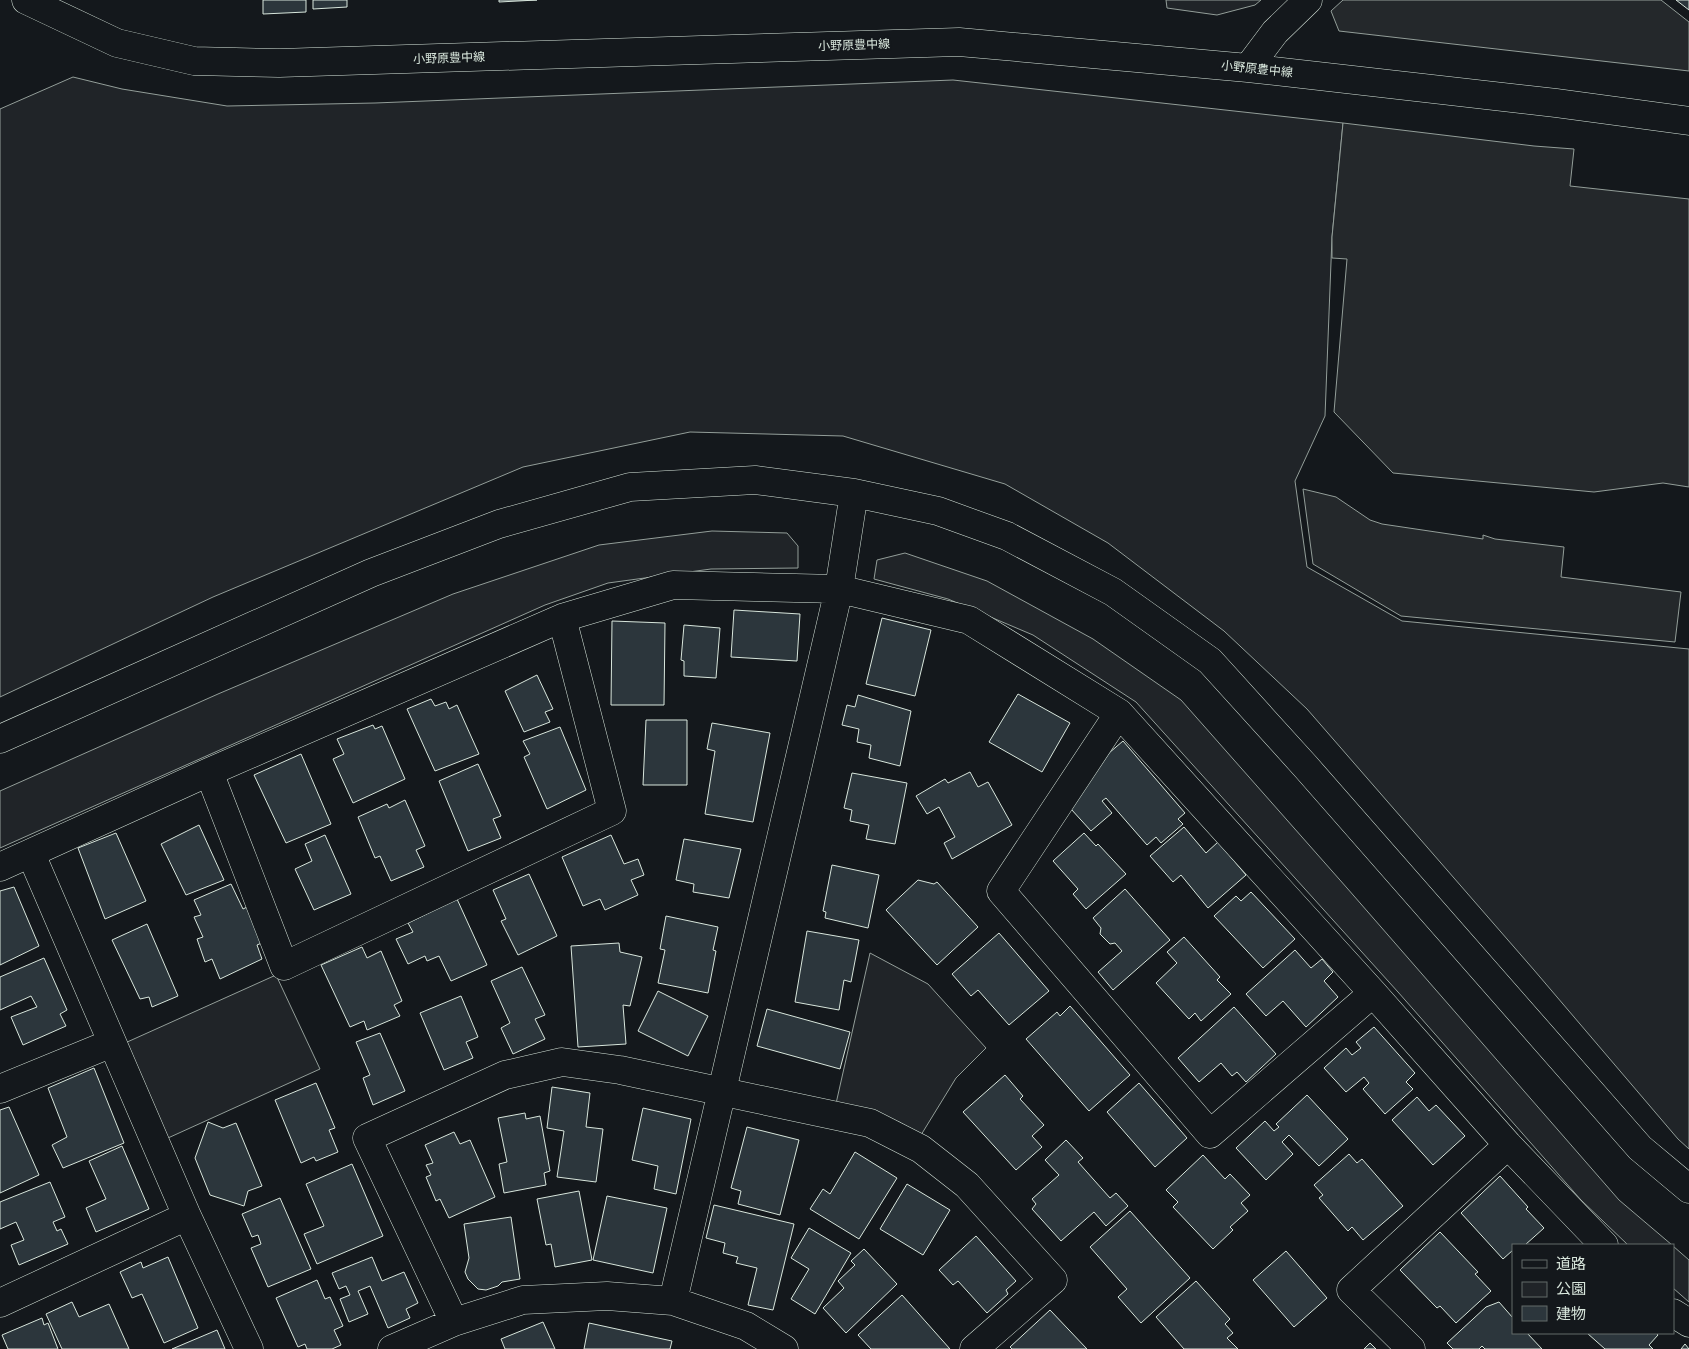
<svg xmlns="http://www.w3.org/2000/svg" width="1689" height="1349" viewBox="0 0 1689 1349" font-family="'Varela Round','Noto Sans JP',sans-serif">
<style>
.green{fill:#202428;stroke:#939e99}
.parking{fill:#24282b;stroke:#939e99}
.building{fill:#2c363c;stroke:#d8e6dc}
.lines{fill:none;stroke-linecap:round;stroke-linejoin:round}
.minor-casing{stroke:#d8e6dc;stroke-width:29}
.minor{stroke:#14181c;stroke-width:28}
.labels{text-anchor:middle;stroke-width:4;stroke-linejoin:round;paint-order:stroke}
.street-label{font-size:12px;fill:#d8e6dc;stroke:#14181c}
</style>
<rect width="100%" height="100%" fill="#14181c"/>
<!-- green -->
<path class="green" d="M1166,0H1261L1255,5L1217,15L1167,8Z
M73,77L122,89L227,106L375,103L953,80L1343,123L1332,237L1325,416L1295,481L1307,567L1402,621L1689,649V1149L1678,1139L1534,970L1307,709L1224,631L1108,543L1005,484L843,436L690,432L523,467L213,597L0,697V109Z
M712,531L787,533L798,546V568L711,569L608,583L545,605L0,848V791L218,694L453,594L599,545Z
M905,553L987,581L1093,639L1181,700L1347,888L1619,1200L1672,1245H1628L1581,1200L1398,992L1136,702L1033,635L948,599L874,579L877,560Z
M870,953L928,984L986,1048L956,1078L921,1135L899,1122L835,1108Z
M276,975L320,1069L168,1138L125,1043Z
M1673,1246L1689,1260V1302L1673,1288Z"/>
<!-- parking -->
<path class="parking" d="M1343,0H1661L1689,22V71L1339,31L1331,11Z
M1343,123L1534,146L1574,149L1570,186L1689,199V487L1663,483L1594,492L1393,473L1334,412L1347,259L1332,258V237Z
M1303,489L1336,497L1370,520L1382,524L1483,539V535L1495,539L1564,547L1561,577L1681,592L1675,642L1401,616L1313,564Z"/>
<!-- building -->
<path class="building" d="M263,0H306V12L263,14Z
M313,0H347V7L313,9Z
M499,0H537L499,2Z
M1676,0H1689V10Z
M734,610L800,614L797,661L731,657Z
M882,618L931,630L915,696L866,684Z
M612,621L665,623L664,705H611Z
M684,625L720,628L716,678L684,676V661L681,660Z
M537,675L553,709L545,712L550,722L524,732L505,691Z
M1018,694L1070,723L1042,772L989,742Z
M858,695L911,711L900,766L869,758L871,745L857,742L859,729L842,725L847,705L855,707Z
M431,699L435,706L446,702L449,709L457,705L479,754L435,771L407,709Z
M646,720H687V785H643Z
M712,723L770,733L753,822L705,814L715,751L707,749Z
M373,725L375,729L382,726L405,779L353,803L333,759L344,754L337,739Z
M560,727L586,790L547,809L524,757L530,754L523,741Z
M1123,741L1185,813L1178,819L1183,824L1161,843L1156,837L1147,845L1106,798L1102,801L1112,813L1091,831L1071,809L1109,753Z
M301,754L331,824L286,843L254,775Z
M478,764L501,816L493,819L501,838L468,851L439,781Z
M970,772L978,787L988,782L1012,825L952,859L944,843L955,837L939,807L927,814L916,796L945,779L948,783Z
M852,773L907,783L895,844L866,839L869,825L850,821L852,810L844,808Z
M405,800L425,846L416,850L424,867L391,881L380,856L375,858L358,817L387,804L389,808Z
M199,825L224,880L186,895L161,844Z
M1184,827L1206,853L1218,842L1246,875L1208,908L1181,875L1173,882L1150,856Z
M116,833L146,901L105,919L78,848Z
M1084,833L1096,846L1098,844L1126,874L1086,909L1073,894L1078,889L1053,861Z
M325,835L351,894L314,910L295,869L312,861L305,844Z
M611,835L624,864L638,859L644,875L631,880L638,895L605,910L600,899L583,906L562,857Z
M684,839L741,849L729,898L693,892L694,884L676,880Z
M832,865L879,875L868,928L825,918L826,912L823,911Z
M529,874L557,936L518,955L501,921L506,919L493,890Z
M918,880L934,884L937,882L978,927L937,965L886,910Z
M231,884L243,909L249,906L264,942L257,945L262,959L220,979L212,959L205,962L197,939L203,937L194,917L201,915L194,900Z
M14,887L39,946L0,965V891Z
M1125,889L1170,940L1113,990L1098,972L1122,951L1115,943L1110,944L1100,934L1101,928L1093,918Z
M1251,892L1295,939L1263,968L1214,916L1236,896L1241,901Z
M457,899L487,965L451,981L439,956L427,961L425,956L408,964L396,939L413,932L408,923Z
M666,916L718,927L713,950L716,951L708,993L658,983L665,950L660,949Z
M147,924L178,996L152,1007L149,997L140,999L112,940Z
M807,931L859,940L851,982L844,980L839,1010L795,1002Z
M999,933L1049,991L1009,1025L978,990L971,996L952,974Z
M1184,937L1220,977L1217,980L1231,994L1201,1021L1195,1013L1189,1019L1156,983L1177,963L1167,952Z
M619,943L620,952L642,957L630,1006L623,1005L626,1044L578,1047L571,946Z
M362,947L367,958L381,951L402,1001L394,1005L400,1016L367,1030L364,1021L350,1027L321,965Z
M1295,950L1311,968L1322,959L1333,972L1324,981L1338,997L1306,1027L1283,1001L1266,1016L1246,994Z
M44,958L67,1010L60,1014L66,1026L23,1045L11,1017L37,1007L31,996L0,1010V977Z
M522,967L545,1015L535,1019L545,1039L513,1054L501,1028L510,1023L491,981Z
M658,991L708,1016L688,1056L638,1031Z
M461,996L478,1037L466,1042L473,1058L444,1070L420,1013Z
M1070,1006L1130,1075L1089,1111L1026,1039L1057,1012L1060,1016Z
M1234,1007L1276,1054L1246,1082L1237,1072L1232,1076L1221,1063L1199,1082L1178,1058Z
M767,1009L850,1032L840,1069L757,1046Z
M1374,1027L1415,1073L1406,1082L1413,1089L1385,1114L1363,1089L1369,1083L1364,1077L1346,1092L1324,1068L1346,1048L1352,1055L1361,1048L1356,1042Z
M380,1033L405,1091L373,1105L363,1078L370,1075L356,1042Z
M94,1068L124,1143L63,1168L52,1145L67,1137L48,1088Z
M1005,1075L1023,1096L1020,1099L1044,1125L1032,1136L1042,1147L1016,1170L963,1112Z
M316,1083L335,1128L329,1130L338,1152L316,1161L314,1157L301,1163L275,1100Z
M1139,1083L1187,1138L1155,1167L1107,1112Z
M552,1087L590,1093L586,1127L603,1129L596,1182L557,1177L564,1131L547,1128Z
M1307,1095L1348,1139L1319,1166L1289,1135L1282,1142L1293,1154L1266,1180L1236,1148L1265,1121L1274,1131L1279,1127L1276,1124Z
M1417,1097L1429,1111L1436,1105L1465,1136L1433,1165L1392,1120Z
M9,1107L39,1175L0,1193V1110Z
M643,1108L691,1119L676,1194L654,1189L658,1166L632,1160Z
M525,1113L526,1119L540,1116L550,1171L544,1173L546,1185L504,1193L499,1164L507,1162L498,1118Z
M208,1122L223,1128L236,1123L262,1186L248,1191L244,1206L210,1195L195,1158Z
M747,1127L799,1140L780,1215L738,1204L741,1191L731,1188Z
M454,1132L460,1144L470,1140L495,1197L449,1218L440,1199L436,1201L426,1177L431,1175L426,1165L433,1163L425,1145Z
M1066,1140L1083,1158L1078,1162L1110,1198L1116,1193L1128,1206L1106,1226L1094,1212L1061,1241L1032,1209L1036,1204L1032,1199L1059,1175L1045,1160Z
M122,1146L149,1209L96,1232L86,1208L106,1199L89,1161Z
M855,1152L897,1178L859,1239L810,1209L823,1189L830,1194Z
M1349,1154L1357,1163L1362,1159L1403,1206L1363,1240L1352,1227L1348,1231L1319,1198L1323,1195L1314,1185Z
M1203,1155L1225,1179L1230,1174L1250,1195L1241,1203L1248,1211L1230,1227L1233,1230L1213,1249L1173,1207L1178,1202L1166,1190Z
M352,1164L383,1236L317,1264L304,1234L324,1226L306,1184Z
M1500,1176L1528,1207L1526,1209L1544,1228L1525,1245H1513V1250L1503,1259L1461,1213Z
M50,1182L65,1217L53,1222L57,1231L61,1229L68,1244L19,1265L11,1245L24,1240L16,1222L0,1229V1202Z
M907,1184L950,1210L923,1255L880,1229Z
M579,1191L592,1260L555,1267L551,1244L546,1245L537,1199Z
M607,1196L667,1208L653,1273L593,1260Z
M280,1198L311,1269L268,1287L251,1248L261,1244L258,1235L252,1237L242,1214Z
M714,1205L794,1224L773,1310L748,1305L757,1268L736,1263L738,1257L723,1253L725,1243L706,1238Z
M1130,1211L1190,1278L1141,1323L1118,1297L1127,1289L1090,1247Z
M511,1217L520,1279L502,1282L498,1286L486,1290L478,1289L468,1279L465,1272L469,1258L464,1224Z
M809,1228L851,1253L815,1314L791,1299L809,1269L791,1258Z
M1440,1232L1478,1272L1475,1274L1491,1291L1456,1323L1440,1306L1437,1308L1400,1270Z
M976,1236L1016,1281L1006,1290L1008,1294L987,1313L958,1281L953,1285L939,1270Z
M864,1249L897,1284L846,1333L823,1308L844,1288L838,1281L855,1265L851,1261Z
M1286,1251L1327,1298L1294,1327L1253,1280Z
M168,1257L198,1328L164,1343L142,1294L132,1298L120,1272L141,1262L143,1268Z
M372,1257L382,1281L404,1272L418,1303L406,1309L410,1318L388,1328L370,1286L358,1291L368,1314L349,1322L340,1299L350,1295L346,1286L339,1289L332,1273Z
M317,1280L325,1299L330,1297L343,1326L334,1330L341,1345L332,1349H307L305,1344L298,1347L276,1298Z
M1196,1281L1230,1319L1225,1324L1233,1333L1227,1338L1238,1349H1184L1156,1317Z
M902,1295L950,1349H871L858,1335Z
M72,1302L79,1317L109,1304L129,1349H62L46,1314Z
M1499,1302L1513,1318V1333H1527L1542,1349H1485L1482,1346L1479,1349H1453L1447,1343L1486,1307Z
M1050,1310L1087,1349H1012L1010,1347Z
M42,1318L44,1325L48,1323L58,1349H8L2,1335Z
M543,1322L555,1349H505L501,1339Z
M589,1323L672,1341L670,1349H584Z
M217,1330L225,1349H172Z
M1587,1333H1656L1658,1335L1649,1345L1653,1349H1605Z
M1370,1343L1376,1349H1364Z
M1685,1344L1689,1349H1681Z"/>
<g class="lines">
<!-- minor casing -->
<g class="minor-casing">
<path id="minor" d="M26,0L117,43L194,61L279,63L959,42L1248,68L1556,103L1689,121
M1248,68L1275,32L1308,0
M1119,713L1001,891L1210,1134L1373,993
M0,739L371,573L499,524L630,487L755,480L854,493L938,511L1007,536L1113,592L1210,661L1306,767L1640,1148L1689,1189
M209,772L284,966L612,811L562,618
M31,854L187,1216L249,1349
M0,867L209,772L562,618L673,585L839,589L969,620L1119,713L1373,993L1508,1145L1604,1245
M0,1089L112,1043
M673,1301L839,589L854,493
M0,1303L187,1216
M1673,1313L1689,1323
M454,1322L367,1138L505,1075L562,1062L620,1070L870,1123L921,1149L967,1185L1053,1280L974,1349
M392,1349L454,1322L523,1300L607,1296L673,1301L746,1326L784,1349
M1411,1349L1351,1290L1508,1145"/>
</g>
<!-- minor -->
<use href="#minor" class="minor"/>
</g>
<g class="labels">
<!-- street labels -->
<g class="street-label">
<text transform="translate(854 45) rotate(-2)" y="4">小野原豊中線</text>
<text transform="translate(449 58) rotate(-2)" y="4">小野原豊中線</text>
<text transform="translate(1257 69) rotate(6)" y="4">小野原豊中線</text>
</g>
</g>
<!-- legend -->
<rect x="1512" y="1244" width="162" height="90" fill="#14181c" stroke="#626a69"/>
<rect x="1522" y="1260" width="25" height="8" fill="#14181c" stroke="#626a69"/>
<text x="1556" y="1269" font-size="15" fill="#d8e6dc">道路</text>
<rect x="1522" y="1282" width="25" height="15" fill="#202428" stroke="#626a69"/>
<text x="1556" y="1294" font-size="15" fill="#d8e6dc">公園</text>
<rect x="1522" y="1306" width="25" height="15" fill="#2c363c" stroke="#626a69"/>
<text x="1556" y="1319" font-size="15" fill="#d8e6dc">建物</text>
</svg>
